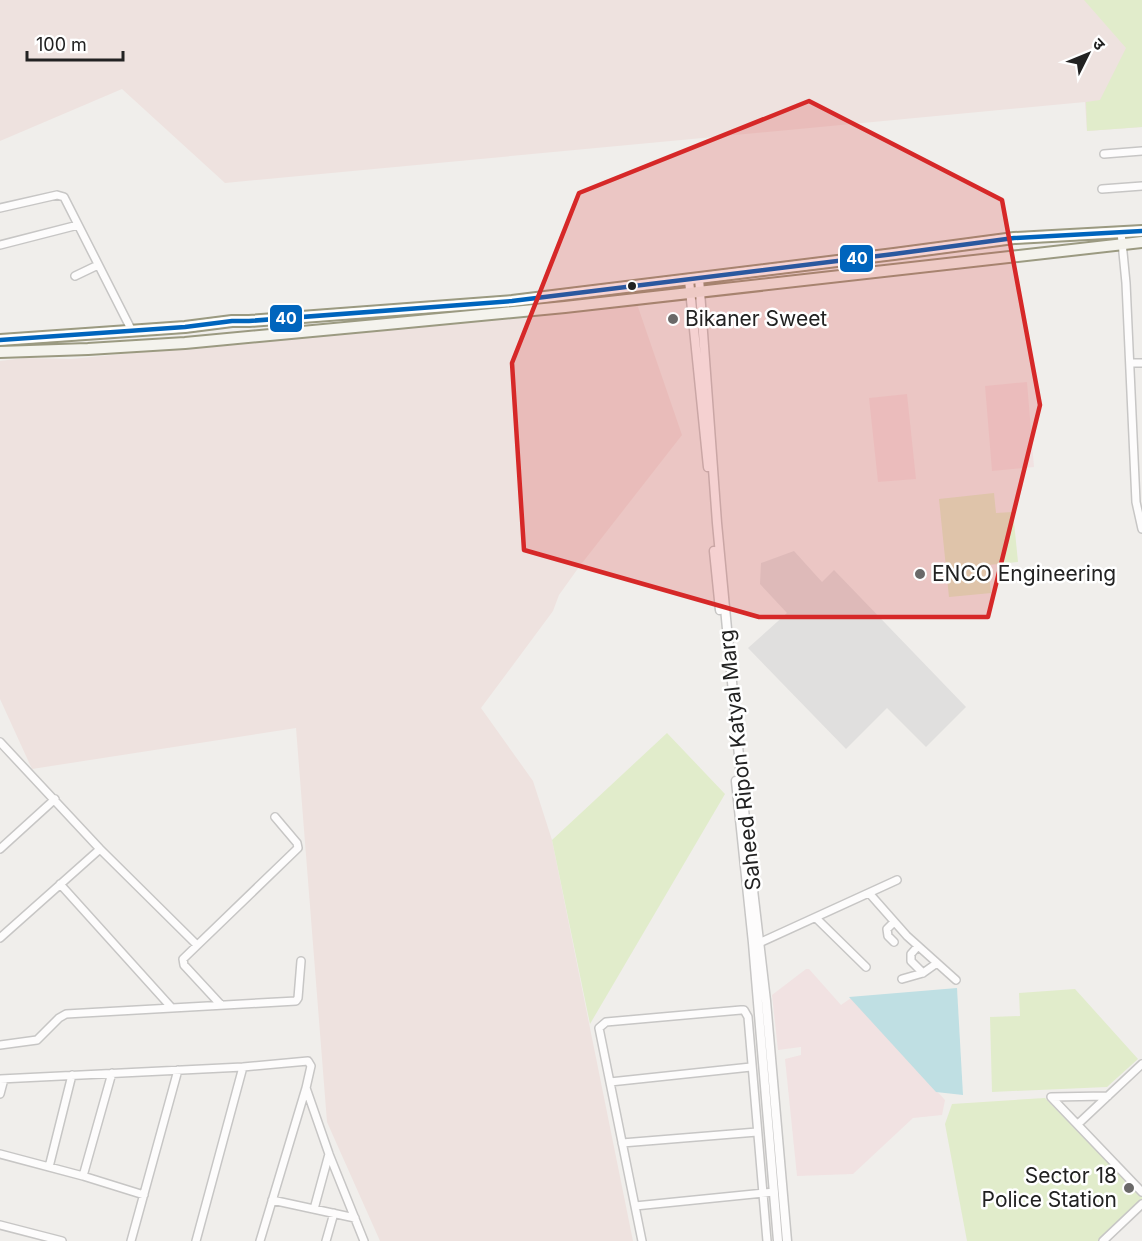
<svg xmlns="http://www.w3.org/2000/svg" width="1142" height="1241" viewBox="0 0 1142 1241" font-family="Inter,'Noto Sans Devanagari',sans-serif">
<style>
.commercial{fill:#f1e2e2}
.military{fill:#eee2df}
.grass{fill:#e1eccb}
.parking{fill:#e0dfde}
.water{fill:#bfdfe3}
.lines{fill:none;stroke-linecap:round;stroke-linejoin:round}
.minor-casing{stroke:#c7c6c5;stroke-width:10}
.tertiary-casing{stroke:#c7c6c5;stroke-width:11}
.secondary-casing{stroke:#9b9a81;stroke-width:14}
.minor{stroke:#fdfcfc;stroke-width:7}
.tertiary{stroke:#fdfcfc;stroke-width:8}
.secondary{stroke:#f4f3ed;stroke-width:10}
.bus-1-casing{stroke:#fff;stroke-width:9}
.bus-1{stroke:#0065bd;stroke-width:4.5}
.marked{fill:#d62828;fill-opacity:0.2;stroke:#d62828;stroke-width:4.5;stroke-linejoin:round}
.bus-dot{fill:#222;stroke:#fff;stroke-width:2}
.poi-dot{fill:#6a6968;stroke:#fff;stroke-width:2}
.labels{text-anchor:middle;stroke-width:5;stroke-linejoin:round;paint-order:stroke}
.poi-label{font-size:21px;fill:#222;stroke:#fff;text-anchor:start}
.street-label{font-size:21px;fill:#222;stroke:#fff}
.line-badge{stroke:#fff;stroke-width:2}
.badge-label{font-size:16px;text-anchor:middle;font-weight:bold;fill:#fff}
</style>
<rect width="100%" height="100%" fill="#f0eeeb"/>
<!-- commercial -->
<path class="commercial" d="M1027,382L1034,467L992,471L985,386Z
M907,394L916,479L878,482L869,398Z
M806,969H809L841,1005L851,998L945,1100L942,1115L913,1118L853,1174L797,1176L785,1059L801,1055V1047L778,1050L772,995Z"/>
<!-- military -->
<path class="military" d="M0,0H1142V127L1087,131L1085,102L225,183L122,89L0,141Z
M637,304L682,435L579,567L559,595L553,611L481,708L533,781L552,840L633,1241H380L327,1122L296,728L32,769L0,699V361L24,358L71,359Z"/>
<!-- grass -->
<path class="grass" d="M1084,0H1142V127L1087,131L1086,102L1100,100L1126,48Z
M994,493L996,513L1013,512L1018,562L988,565L991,593L949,597L939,499Z
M667,733L725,794L590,1024L552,840Z
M1075,989L1138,1059L1107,1087L992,1092L990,1017L1020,1016L1019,993Z
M1045,1098L1142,1197V1204L1104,1241H967L945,1124L952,1104Z"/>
<!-- parking -->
<path class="parking" d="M794,551L822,582L834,570L966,707L926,747L887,708L846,749L748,648L787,613L760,584L761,563Z"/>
<!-- water -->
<path class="water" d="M957,988L963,1095L936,1092L849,997Z"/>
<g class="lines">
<!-- minor casing -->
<g class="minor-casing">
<path id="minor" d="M1104,154L1142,151
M1102,189L1142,186
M0,208L57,195L64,197L132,331
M1121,232L1126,283L1136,502L1142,529
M0,245L78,225
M75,276L98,265
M1130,363H1142
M0,742L100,849L197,945
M0,849L55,799
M60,884L171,1007
M869,893L907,936L956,980
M816,918L866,967
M894,922L887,929L888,936L894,942
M0,938L100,849
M759,943L897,880
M918,946L911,954V961L923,973
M902,979L923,973L937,963
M221,1005L184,965L183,959L298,848L297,843L275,817
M0,1045L37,1040L59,1018L66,1014L296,1001L298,998L301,961
M0,1079L243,1067L308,1061L311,1066L306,1088L329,1154L364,1241
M610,1082L751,1067
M0,1094L4,1079
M1108,1096L1051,1097L1142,1192
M1078,1124L1142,1064
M622,1143L757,1132
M0,1154L83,1176L144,1195
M49,1167L72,1075
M83,1176L112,1073
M272,1200L355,1218
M635,1206L774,1192
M314,1209L329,1154
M0,1225L62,1241
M131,1241L178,1070
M196,1241L243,1067
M260,1241L306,1088
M326,1241L334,1213
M642,1241L599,1028L606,1022L741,1010H744L748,1017L767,1241
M1103,1241L1142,1204"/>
</g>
<!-- tertiary casing -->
<g class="tertiary-casing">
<path id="tertiary" d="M699,278L717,523L746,830L766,1001L787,1241
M689,280L708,467
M714,551L720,610
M736,781L753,943L778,1241"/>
</g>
<!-- secondary casing -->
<g class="secondary-casing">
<path id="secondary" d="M0,340L185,327L232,321H249L512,301L894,254L1014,238L1142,231
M0,352L88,349L185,343L387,324L565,307L1142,242"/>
</g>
<!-- minor -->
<use href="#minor" class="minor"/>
<!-- tertiary -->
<use href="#tertiary" class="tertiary"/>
<!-- secondary -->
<use href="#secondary" class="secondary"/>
<!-- bus-1 casing -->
<g class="bus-1-casing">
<path id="bus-1" d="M0,340L185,327L232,321H249L512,301L894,254L1014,238L1142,231"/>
</g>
<!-- bus-1 -->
<use href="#bus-1" class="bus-1"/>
</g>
<!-- marked area -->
<path class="marked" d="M809,101L1002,200L1040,405L988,617H759L524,550L512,363L579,193Z"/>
<!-- markers -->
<circle class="bus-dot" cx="632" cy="286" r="5"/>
<g class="poi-dot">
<circle cx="673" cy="319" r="6"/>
<circle cx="920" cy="574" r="6"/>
<circle cx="1129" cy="1188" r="6"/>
</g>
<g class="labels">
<!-- poi labels -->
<g class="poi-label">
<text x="685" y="326">Bikaner Sweet</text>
<text x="932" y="581">ENCO Engineering</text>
<text x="1117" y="1183" text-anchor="end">Sector 18<tspan x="1117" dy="24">Police Station</tspan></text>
</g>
<!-- street labels -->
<g class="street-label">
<text transform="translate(740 760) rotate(-96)" y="7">Saheed Ripon Katyal Marg</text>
</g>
</g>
<g class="line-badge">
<rect x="839" y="244" width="35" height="29" rx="6" fill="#0065bd"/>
<rect x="269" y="304" width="34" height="29" rx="6" fill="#0065bd"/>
</g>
<g class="badge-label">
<text x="857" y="264">40</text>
<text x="286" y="324">40</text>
</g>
<!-- north arrow -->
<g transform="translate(1088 54) rotate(47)" stroke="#ffffff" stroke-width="4.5" paint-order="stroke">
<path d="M0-4.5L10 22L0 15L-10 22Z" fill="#222222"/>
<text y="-9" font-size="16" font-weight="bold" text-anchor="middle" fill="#222222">उ</text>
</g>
<!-- scale -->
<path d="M27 51v9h96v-9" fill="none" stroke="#222222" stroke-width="3"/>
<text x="36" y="51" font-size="18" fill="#222222" stroke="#ffffff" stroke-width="4.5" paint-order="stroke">100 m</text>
</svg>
